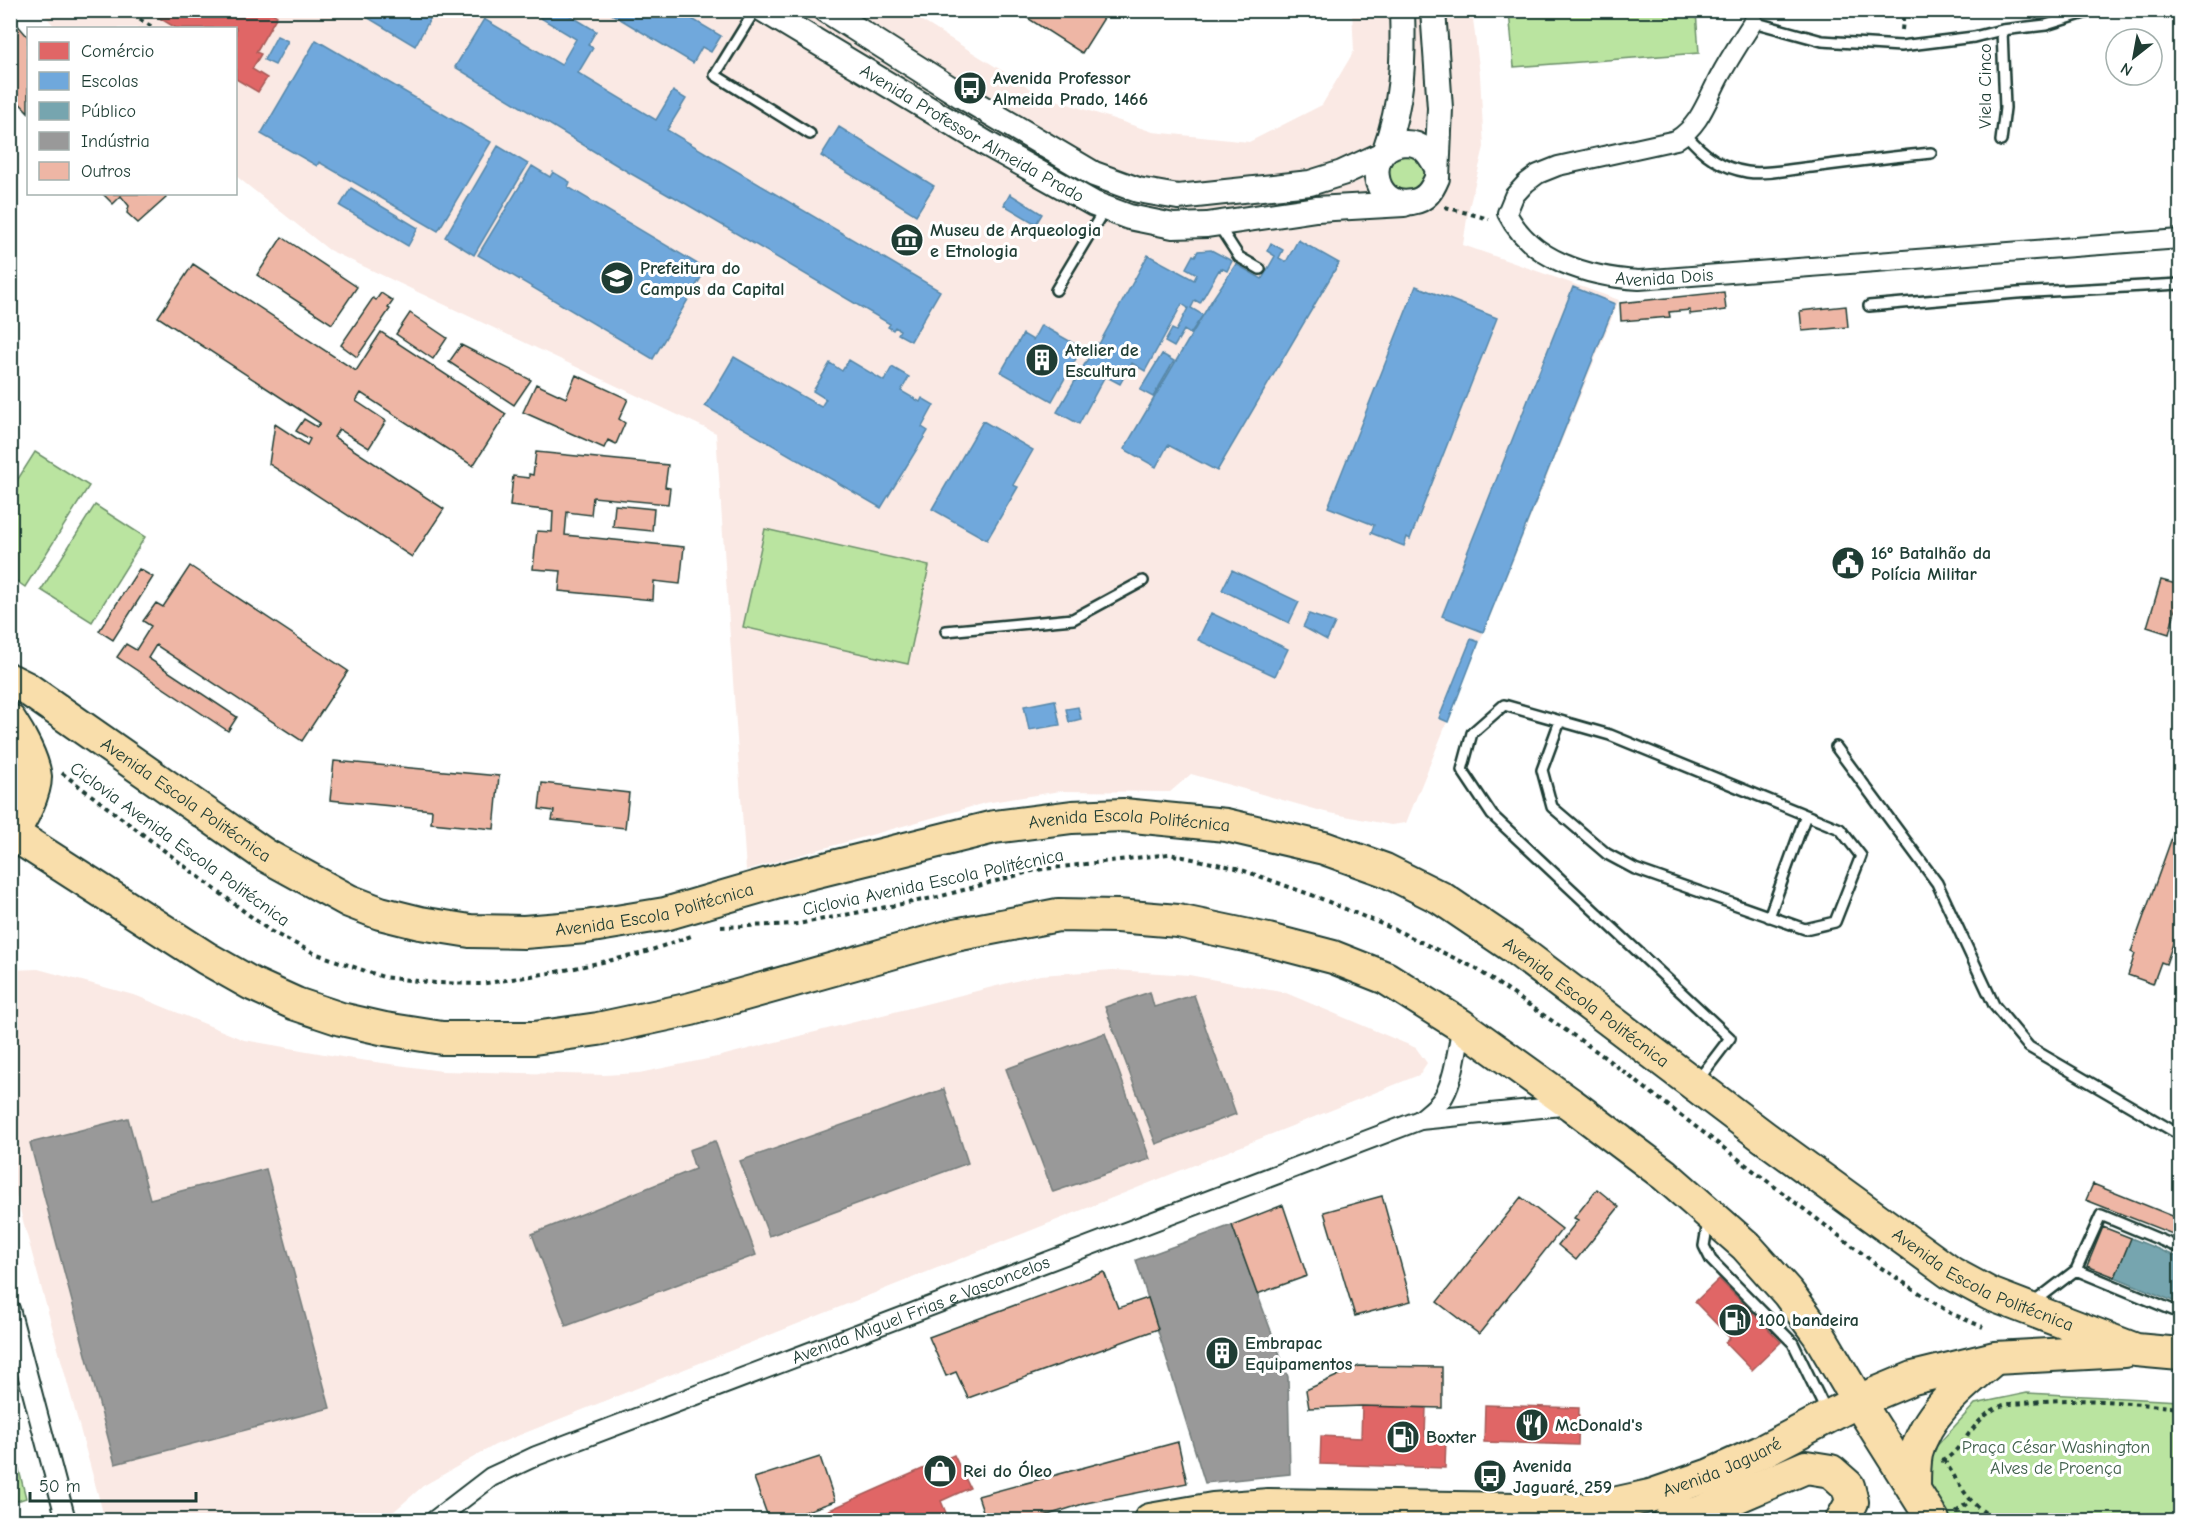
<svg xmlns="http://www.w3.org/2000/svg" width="2191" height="1531" viewBox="0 0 2191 1531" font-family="'Comic Neue',sans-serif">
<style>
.built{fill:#fae9e4}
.green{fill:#bae4a0;stroke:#6c906a;stroke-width:1.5}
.shops{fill:#e06666;stroke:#a65a57;stroke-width:1.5}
.schools{fill:#6fa8dc;stroke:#5788aa;stroke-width:1.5}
.public{fill:#76a5af;stroke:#5c868a;stroke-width:1.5}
.industry{fill:#999;stroke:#747d7b;stroke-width:1.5}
.building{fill:#eeb6a5;stroke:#1f3d34;stroke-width:1.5}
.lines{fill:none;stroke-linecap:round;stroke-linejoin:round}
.service-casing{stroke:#1f3d34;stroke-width:14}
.minor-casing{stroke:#1f3d34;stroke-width:22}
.tertiary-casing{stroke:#1f3d34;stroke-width:28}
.trunk-casing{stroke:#1f3d34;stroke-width:36}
.path{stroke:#1f3d34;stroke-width:4;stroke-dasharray:4.5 4.5;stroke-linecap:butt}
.service{stroke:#fff;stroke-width:9}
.minor{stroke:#fff;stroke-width:18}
.tertiary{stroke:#fff;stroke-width:24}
.trunk{stroke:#f9deab;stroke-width:32}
.labels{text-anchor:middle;stroke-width:6;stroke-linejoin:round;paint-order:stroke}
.poi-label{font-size:18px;font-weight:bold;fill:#1f3d34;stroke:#fff;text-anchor:start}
.street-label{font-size:18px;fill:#1f3d34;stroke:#fff}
.park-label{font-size:18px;fill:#3e5e4a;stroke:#fff}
</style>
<rect width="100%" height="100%" fill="#fff"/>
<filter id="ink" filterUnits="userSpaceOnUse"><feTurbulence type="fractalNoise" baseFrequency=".0167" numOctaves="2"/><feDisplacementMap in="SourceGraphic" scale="12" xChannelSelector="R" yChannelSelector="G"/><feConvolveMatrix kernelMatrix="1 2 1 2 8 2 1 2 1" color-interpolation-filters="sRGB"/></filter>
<g filter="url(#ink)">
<!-- built -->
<path class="built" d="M41,11H906L1041,95L1153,132L1249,142L1322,105L1354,51L1352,11H1472L1480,75L1484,147L1468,212L1463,245L1619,300L1406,823L1391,825L1325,812L1191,774L1170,792L1060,791L985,803L746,870L716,433L329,250L236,176V28H56Z
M38,969L137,996L244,1040L353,1059L442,1071L604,1075L639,1073L717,1057L1040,975L1113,970L1189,975L1286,993L1416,1048L1427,1063L1419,1075L495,1445L423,1486L384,1520H105L11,1177L10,970Z"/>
<!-- green -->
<path class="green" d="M1509,11H1696L1699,53L1514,67Z
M1395,153L1421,155L1430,181L1400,197L1383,167Z
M35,452L89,486L25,587L11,577V490Z
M95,505L145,537L92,622L41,590Z
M765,529L929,566L908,664L743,627Z
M2027,1393L2180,1401V1520H1947L1929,1487L1932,1451L1975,1404Z
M11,1438L26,1498L11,1503H10Z"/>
<!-- shops -->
<path class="shops" d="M146,10H268L277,16L256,52L261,54L252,69L267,78L258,92L236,79V28H176Z
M1719,1279L1781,1342L1752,1370L1725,1342L1730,1338L1695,1302Z
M1485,1405L1579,1408L1578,1445L1484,1442Z
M1362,1406L1426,1408L1425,1436L1446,1437L1445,1468L1320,1464L1321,1436L1361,1438Z
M954,1455L970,1488L941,1501L949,1520H807Z"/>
<!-- schools -->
<path class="schools" d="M355,10H435L415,46Z
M561,10L596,31L588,45L593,48L578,73L656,120L673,91L686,99L667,130L940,291L911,341L898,334L900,330L895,327L893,330L888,327L890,324L671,195L670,196L628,172L455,67L484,19L561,65L576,39L529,11Z
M605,10H677L721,36L711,52L702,47L693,63Z
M277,36L288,41L275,65L264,60Z
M316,40L491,142L438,231L319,162L317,166L261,134Z
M966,75L982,85L975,95L960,85Z
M839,127L934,186L916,215L821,156Z
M498,146L528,164L474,255L445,237Z
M532,166L550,177L553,172L570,182L568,187L706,269L653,359L478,255Z
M351,188L418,228L408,246L340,206Z
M1010,194L1042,214L1036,224L1004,205Z
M1298,240L1339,263L1217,471L1168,445L1156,467L1124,449L1212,300L1236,264L1262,279L1275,256L1267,251L1271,243L1283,250L1279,258L1286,262Z
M1211,250L1232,261L1227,271L1221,268L1220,271L1219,270L1200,303L1195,300L1191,308L1203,315L1190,334L1184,330L1174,347L1165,342L1172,329L1176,331L1188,308L1182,304L1145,371L1132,363L1120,384L1105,376L1079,424L1057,412L1097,343L1099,344L1148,255L1194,280L1197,274L1186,268L1193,255L1195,256L1198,251Z
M1416,286L1497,318L1410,539L1407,537L1404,546L1371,533L1374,525L1328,507Z
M1573,287L1615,304L1483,632L1442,616Z
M1041,325L1082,348L1052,401L1001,372L1023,334L1033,340Z
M1162,354L1174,361L1153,397L1140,390Z
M734,357L821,407L826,399L813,391L830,363L842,371L849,360L884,381L892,367L909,377L901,391L920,402L922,398L934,405L922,427L928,431L881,508L705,406Z
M983,421L1033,450L1013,485L1018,487L987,540L932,509Z
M1232,570L1299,602L1289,623L1222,590Z
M1211,613L1288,649L1275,676L1198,640Z
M1309,614L1335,623L1327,640L1303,627Z
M1471,639L1479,642L1448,722L1439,718Z
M1055,700L1060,725L1029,730L1024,706Z
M1078,707L1081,719L1069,722L1066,709Z"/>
<!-- public -->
<path class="public" d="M2131,1238L2180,1258V1304L2115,1277Z"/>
<!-- industry -->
<path class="industry" d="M1150,992L1154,1007L1194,995L1236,1114L1156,1144L1105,1007Z
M1105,1033L1150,1159L1053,1192L1006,1069Z
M944,1089L968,1163L769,1236L740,1161Z
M128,1118L150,1199L266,1169L330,1408L115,1464L30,1143Z
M715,1141L756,1255L566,1326L532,1234L695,1169L689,1150Z
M1232,1225L1288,1377L1290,1474L1205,1483L1136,1260Z"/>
<!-- building -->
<path class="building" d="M1015,10H1109L1082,53Z
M15,22L28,37V112L10,93V26Z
M103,194H165L166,198L138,223L127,213L129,206L121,196L113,204Z
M282,237L357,287L332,324L257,275Z
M193,264L356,371L381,332L506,414L473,466L361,393L356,401L386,421L369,448L339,429L334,437L444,509L412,557L269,464L275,424L307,445L310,439L296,431L304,419L317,427L320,423L158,317Z
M1724,292L1726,310L1690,314V310L1669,312L1670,317L1621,321L1620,303Z
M381,293L393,301L388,308L390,309L357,357L341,345L373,298L376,300Z
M1846,306L1848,327L1802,331L1800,311Z
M410,313L447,338L433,359L396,334Z
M461,345L531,380L514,405L449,362Z
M576,375L628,399L619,419L625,423L616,444L608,440L604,448L523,412L536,384L566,398Z
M536,452L668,465L665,487L670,488L668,504L593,497L591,515L567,512L565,535L684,547L680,584L654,581L653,600L559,591L561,571L533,569L537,531L552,532L553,511L510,506L513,476L529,478V474L533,475Z
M615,505L654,509L652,531L613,527Z
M190,566L348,671L302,741L156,645L148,658L237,717L228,731L117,657L126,644L136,650L151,626L143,621L156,603L163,607Z
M139,569L153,577L113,640L99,631Z
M2161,580L2180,585V592L2169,634L2147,627Z
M334,761L499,776L494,829L431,823L432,810L330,800Z
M542,783L629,793L625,828L552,820L554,811L539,809Z
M2180,815V923L2166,964L2161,962L2153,984L2128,975L2135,954L2131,952Z
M2093,1184L2180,1219V1237L2086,1200Z
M1597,1189L1619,1207L1576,1260L1558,1245L1578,1220L1574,1218Z
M1382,1196L1411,1301L1355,1316L1324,1212Z
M1521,1197L1562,1229L1479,1334L1437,1302Z
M1283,1205L1307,1276L1257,1294L1232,1225Z
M2103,1227L2131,1238L2115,1277L2087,1266Z
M1104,1272L1118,1308L1148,1298L1158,1329L968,1398L956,1372L946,1376L929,1337Z
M1359,1366L1442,1367V1408L1362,1406L1309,1408L1306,1390Z
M1178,1442L1187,1483L1086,1503L1032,1520H986L978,1496Z
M820,1457L835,1501L782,1520H769L754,1478Z"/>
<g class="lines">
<!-- service casing -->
<g class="service-casing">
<path id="service" d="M755,10L715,75L810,134
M1755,10L1753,22L1822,41L1901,46L1974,37L2002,30L2046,25L2094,10
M1686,134C1701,153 1722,168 1747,172C1767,175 1791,169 1812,167C1851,162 1891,157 1931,153
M2001,141L2005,108L2002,30
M1219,226L1239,257L1260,269
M1056,290L1104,210
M1869,306L2017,293L2180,284
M946,631L1073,619L1143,581
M1560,721L1542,770L1552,807L1607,854L1635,869L1805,929L1835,922L1861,856L1840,829L1610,735L1504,705L1472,733L1462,770L1492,815L1730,1038L1698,1080
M1836,747L1937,883L1994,1005L2029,1047L2180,1135
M1769,917L1806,815
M1708,1222L1704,1246L1711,1260L1793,1343L1826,1411
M2076,1270L2180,1313
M2033,1303L2076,1270L2101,1215L2180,1248"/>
</g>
<!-- minor casing -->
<g class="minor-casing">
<g id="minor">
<path id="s1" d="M1753,22C1742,39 1731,56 1721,74C1707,99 1701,125 1676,140L1558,166L1538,174L1526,183L1514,196L1507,213C1531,261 1589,277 1639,280L2180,239"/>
<path d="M1420,1120C1428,1113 1439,1106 1444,1096C1455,1076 1457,1048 1462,1026"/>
<path d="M10,1309L66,1520"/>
<path id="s2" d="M435,1520L491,1477L536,1456L1420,1120L1572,1105"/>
</g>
</g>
<!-- tertiary casing -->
<g class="tertiary-casing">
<g id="tertiary">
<path id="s3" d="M764,10L987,144L1094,204L1129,217L1173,226L1207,225L1316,209L1404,204"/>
<path d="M826,10L962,96L1094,174L1138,190L1178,197L1310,183L1342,173L1381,155"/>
<path d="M1433,10L1440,108L1437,178C1432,190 1426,200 1412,202C1370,210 1362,144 1406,143C1422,143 1429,153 1436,166"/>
<path d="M1385,150C1402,103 1404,61 1402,10"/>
</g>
</g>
<!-- trunk casing -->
<g class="trunk-casing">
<g id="trunk">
<path id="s4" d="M10,680L26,688L265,855L349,901L380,913L420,923L470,931L524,932L586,927L665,914L789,878L994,827L1072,817L1123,815L1226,825L1324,848L1385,870L1441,898L1512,946L1764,1137L1951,1273L1990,1294L2136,1350L2180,1354"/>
<path d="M10,721C20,736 33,760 35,777C35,793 21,820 12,833"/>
<path d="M10,832L206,958L252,984L296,1004L341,1019L385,1029L442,1038H534L598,1029L691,1009L955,935L1058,915L1117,916L1178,921L1268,940L1333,957L1386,978L1462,1026L1572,1105L1665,1175L1746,1246L1788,1293L1819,1335L1858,1401L1933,1520"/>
<path d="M1914,1487C1914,1476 1914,1464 1916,1454C1926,1414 1960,1387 1990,1362"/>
<path id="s5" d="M1150,1520L1213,1509L1269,1505L1586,1510L1650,1496L1710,1475L1761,1452L1858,1401L1913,1378L1995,1358L2124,1351"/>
<path d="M1670,1520L1701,1512L1806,1467L1831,1471L1848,1486L1852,1502L1842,1520"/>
</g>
</g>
<!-- path -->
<path class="path" d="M124,10L154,28
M1902,30L1904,10
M1445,207L1489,219
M62,773L270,931L314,953L383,977L435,983L481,984L556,972L640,954L691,936
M721,927L798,924L938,897L1036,870L1169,854L1236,868L1312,895L1396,930L1475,968L1599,1053L1880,1267L1950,1313L1983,1327
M1944,1460C1961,1486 1970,1509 2000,1520
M1941,1461C1962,1454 1972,1417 2001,1406C2008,1403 2017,1404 2024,1403C2075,1396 2129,1403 2180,1408
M1956,1512L1970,1501"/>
<!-- service -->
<use href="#service" class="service"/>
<!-- minor -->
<use href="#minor" class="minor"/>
<!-- tertiary -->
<use href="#tertiary" class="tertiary"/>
<!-- trunk -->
<use href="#trunk" class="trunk"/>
</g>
</g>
<!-- icons -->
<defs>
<g id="bus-disc" transform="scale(1.725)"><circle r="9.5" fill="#1f3d34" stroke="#fff"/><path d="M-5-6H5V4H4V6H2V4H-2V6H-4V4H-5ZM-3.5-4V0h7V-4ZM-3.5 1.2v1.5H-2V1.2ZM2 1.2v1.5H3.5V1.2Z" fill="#fff"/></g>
<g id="museum-disc" transform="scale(1.725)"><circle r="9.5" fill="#1f3d34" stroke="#fff"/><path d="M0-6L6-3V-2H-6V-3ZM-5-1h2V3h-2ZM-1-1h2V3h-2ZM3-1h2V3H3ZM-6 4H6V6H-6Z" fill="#fff"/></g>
<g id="university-disc" transform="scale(1.725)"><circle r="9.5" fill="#1f3d34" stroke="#fff"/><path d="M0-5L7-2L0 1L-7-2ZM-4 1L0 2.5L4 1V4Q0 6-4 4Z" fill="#fff"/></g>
<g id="building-disc" transform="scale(1.725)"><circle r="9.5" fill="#1f3d34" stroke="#fff"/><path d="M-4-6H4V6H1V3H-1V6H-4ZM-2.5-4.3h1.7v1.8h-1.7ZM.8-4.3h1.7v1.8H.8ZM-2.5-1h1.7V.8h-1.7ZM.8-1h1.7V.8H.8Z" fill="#fff"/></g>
<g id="civic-disc" transform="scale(1.725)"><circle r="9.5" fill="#1f3d34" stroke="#fff"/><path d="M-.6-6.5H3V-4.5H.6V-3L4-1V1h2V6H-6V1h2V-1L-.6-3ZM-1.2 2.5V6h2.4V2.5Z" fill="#fff"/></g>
<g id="fuel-disc" transform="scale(1.725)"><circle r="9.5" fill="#1f3d34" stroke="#fff"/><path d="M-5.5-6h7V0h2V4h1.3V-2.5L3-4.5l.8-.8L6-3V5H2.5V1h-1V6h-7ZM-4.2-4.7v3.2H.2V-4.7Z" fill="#fff"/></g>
<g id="restaurant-disc" transform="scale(1.725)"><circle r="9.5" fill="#1f3d34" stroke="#fff"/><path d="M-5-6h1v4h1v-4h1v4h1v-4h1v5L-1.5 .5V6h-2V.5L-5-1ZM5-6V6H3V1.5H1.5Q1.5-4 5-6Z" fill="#fff"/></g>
<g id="shop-disc" transform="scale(1.725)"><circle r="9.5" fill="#1f3d34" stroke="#fff"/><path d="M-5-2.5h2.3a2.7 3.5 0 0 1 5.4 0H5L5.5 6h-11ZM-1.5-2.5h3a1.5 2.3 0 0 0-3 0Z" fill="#fff"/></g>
</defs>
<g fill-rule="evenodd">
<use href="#bus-disc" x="970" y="88"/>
<use href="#museum-disc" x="907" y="240"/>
<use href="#university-disc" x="617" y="278"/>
<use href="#building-disc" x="1042" y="360"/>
<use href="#civic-disc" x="1848" y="563"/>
<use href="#fuel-disc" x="1735" y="1320"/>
<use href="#building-disc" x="1222" y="1353"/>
<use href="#restaurant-disc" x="1532" y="1425"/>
<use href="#fuel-disc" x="1403" y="1437"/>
<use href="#shop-disc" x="940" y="1471"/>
<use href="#bus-disc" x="1490" y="1476"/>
</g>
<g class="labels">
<!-- poi labels -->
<g class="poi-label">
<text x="993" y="84">Avenida Professor<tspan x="993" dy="21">Almeida Prado, 1466</tspan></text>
<text x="930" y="236">Museu de Arqueologia<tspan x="930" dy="21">e Etnologia</tspan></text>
<text x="640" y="274">Prefeitura do<tspan x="640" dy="21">Campus da Capital</tspan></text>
<text x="1065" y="356">Atelier de<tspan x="1065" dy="21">Escultura</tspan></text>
<text x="1871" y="559">16º Batalhão da<tspan x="1871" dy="21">Polícia Militar</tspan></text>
<text x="1758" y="1326">100 bandeira</text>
<text x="1245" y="1349">Embrapac<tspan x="1245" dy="21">Equipamentos</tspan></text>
<text x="1555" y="1431">McDonald's</text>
<text x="1426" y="1443">Boxter</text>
<text x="1513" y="1472">Avenida<tspan x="1513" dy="21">Jaguaré, 259</tspan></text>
<text x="963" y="1477">Rei do Óleo</text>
</g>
<!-- street labels -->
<g class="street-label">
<text transform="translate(1985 86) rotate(-90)" y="6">Viela Cinco</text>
<text dy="6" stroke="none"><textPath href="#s3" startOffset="242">Avenida Professor Almeida Prado</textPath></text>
<text dy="6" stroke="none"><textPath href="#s1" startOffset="516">Avenida Dois</textPath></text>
<text dy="6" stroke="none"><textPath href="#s4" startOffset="213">Avenida Escola Politécnica</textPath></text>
<text dy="6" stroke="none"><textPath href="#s4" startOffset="1203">Avenida Escola Politécnica</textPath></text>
<text transform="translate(180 844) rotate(36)" y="6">Ciclovia Avenida Escola Politécnica</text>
<text transform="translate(933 882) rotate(-12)" y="6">Ciclovia Avenida Escola Politécnica</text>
<text dy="6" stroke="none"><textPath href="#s4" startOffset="717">Avenida Escola Politécnica</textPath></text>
<text dy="6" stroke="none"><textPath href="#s4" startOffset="1707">Avenida Escola Politécnica</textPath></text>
<text dy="6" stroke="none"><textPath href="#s4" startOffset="2193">Avenida Escola Politécnica</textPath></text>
<text dy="6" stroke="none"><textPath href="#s2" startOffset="532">Avenida Miguel Frias e Vasconcelos</textPath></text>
<text dy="6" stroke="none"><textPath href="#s5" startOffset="580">Avenida Jaguaré</textPath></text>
</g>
<!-- park labels -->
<g class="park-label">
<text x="2056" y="1453">Praça César Washington<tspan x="2056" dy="21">Alves de Proença</tspan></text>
</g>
</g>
<!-- margin -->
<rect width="2191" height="1531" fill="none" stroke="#fff" stroke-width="36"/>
<rect x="18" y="18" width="2155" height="1495" fill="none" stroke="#1f3d34" stroke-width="2" filter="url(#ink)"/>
<!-- legend -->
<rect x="27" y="27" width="210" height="168" fill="#ffffff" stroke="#a5b1ae" stroke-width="1.5"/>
<rect x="39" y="42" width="30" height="18" fill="#e06666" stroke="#a5b1ae" stroke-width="1.5"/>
<text x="81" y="57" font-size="18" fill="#1f3d34">Comércio</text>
<rect x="39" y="72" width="30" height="18" fill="#6fa8dc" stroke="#a5b1ae" stroke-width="1.5"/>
<text x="81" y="87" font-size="18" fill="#1f3d34">Escolas</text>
<rect x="39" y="102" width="30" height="18" fill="#76a5af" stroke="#a5b1ae" stroke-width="1.5"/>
<text x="81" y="117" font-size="18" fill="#1f3d34">Público</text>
<rect x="39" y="132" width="30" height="18" fill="#999999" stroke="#a5b1ae" stroke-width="1.5"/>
<text x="81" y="147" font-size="18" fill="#1f3d34">Indústria</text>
<rect x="39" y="162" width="30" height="18" fill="#eeb6a5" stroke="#a5b1ae" stroke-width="1.5"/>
<text x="81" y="177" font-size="18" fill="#1f3d34">Outros</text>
<!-- north arrow -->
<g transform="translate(2134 57) rotate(211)"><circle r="28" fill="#ffffff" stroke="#a5b1ae" stroke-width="1.5"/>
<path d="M0-4.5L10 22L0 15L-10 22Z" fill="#1f3d34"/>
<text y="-9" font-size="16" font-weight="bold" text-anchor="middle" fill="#1f3d34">N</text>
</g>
<!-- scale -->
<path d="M30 1492v9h166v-9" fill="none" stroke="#1f3d34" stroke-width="3"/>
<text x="39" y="1492" font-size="18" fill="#1f3d34" stroke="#ffffff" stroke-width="4.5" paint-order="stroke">50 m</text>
</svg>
